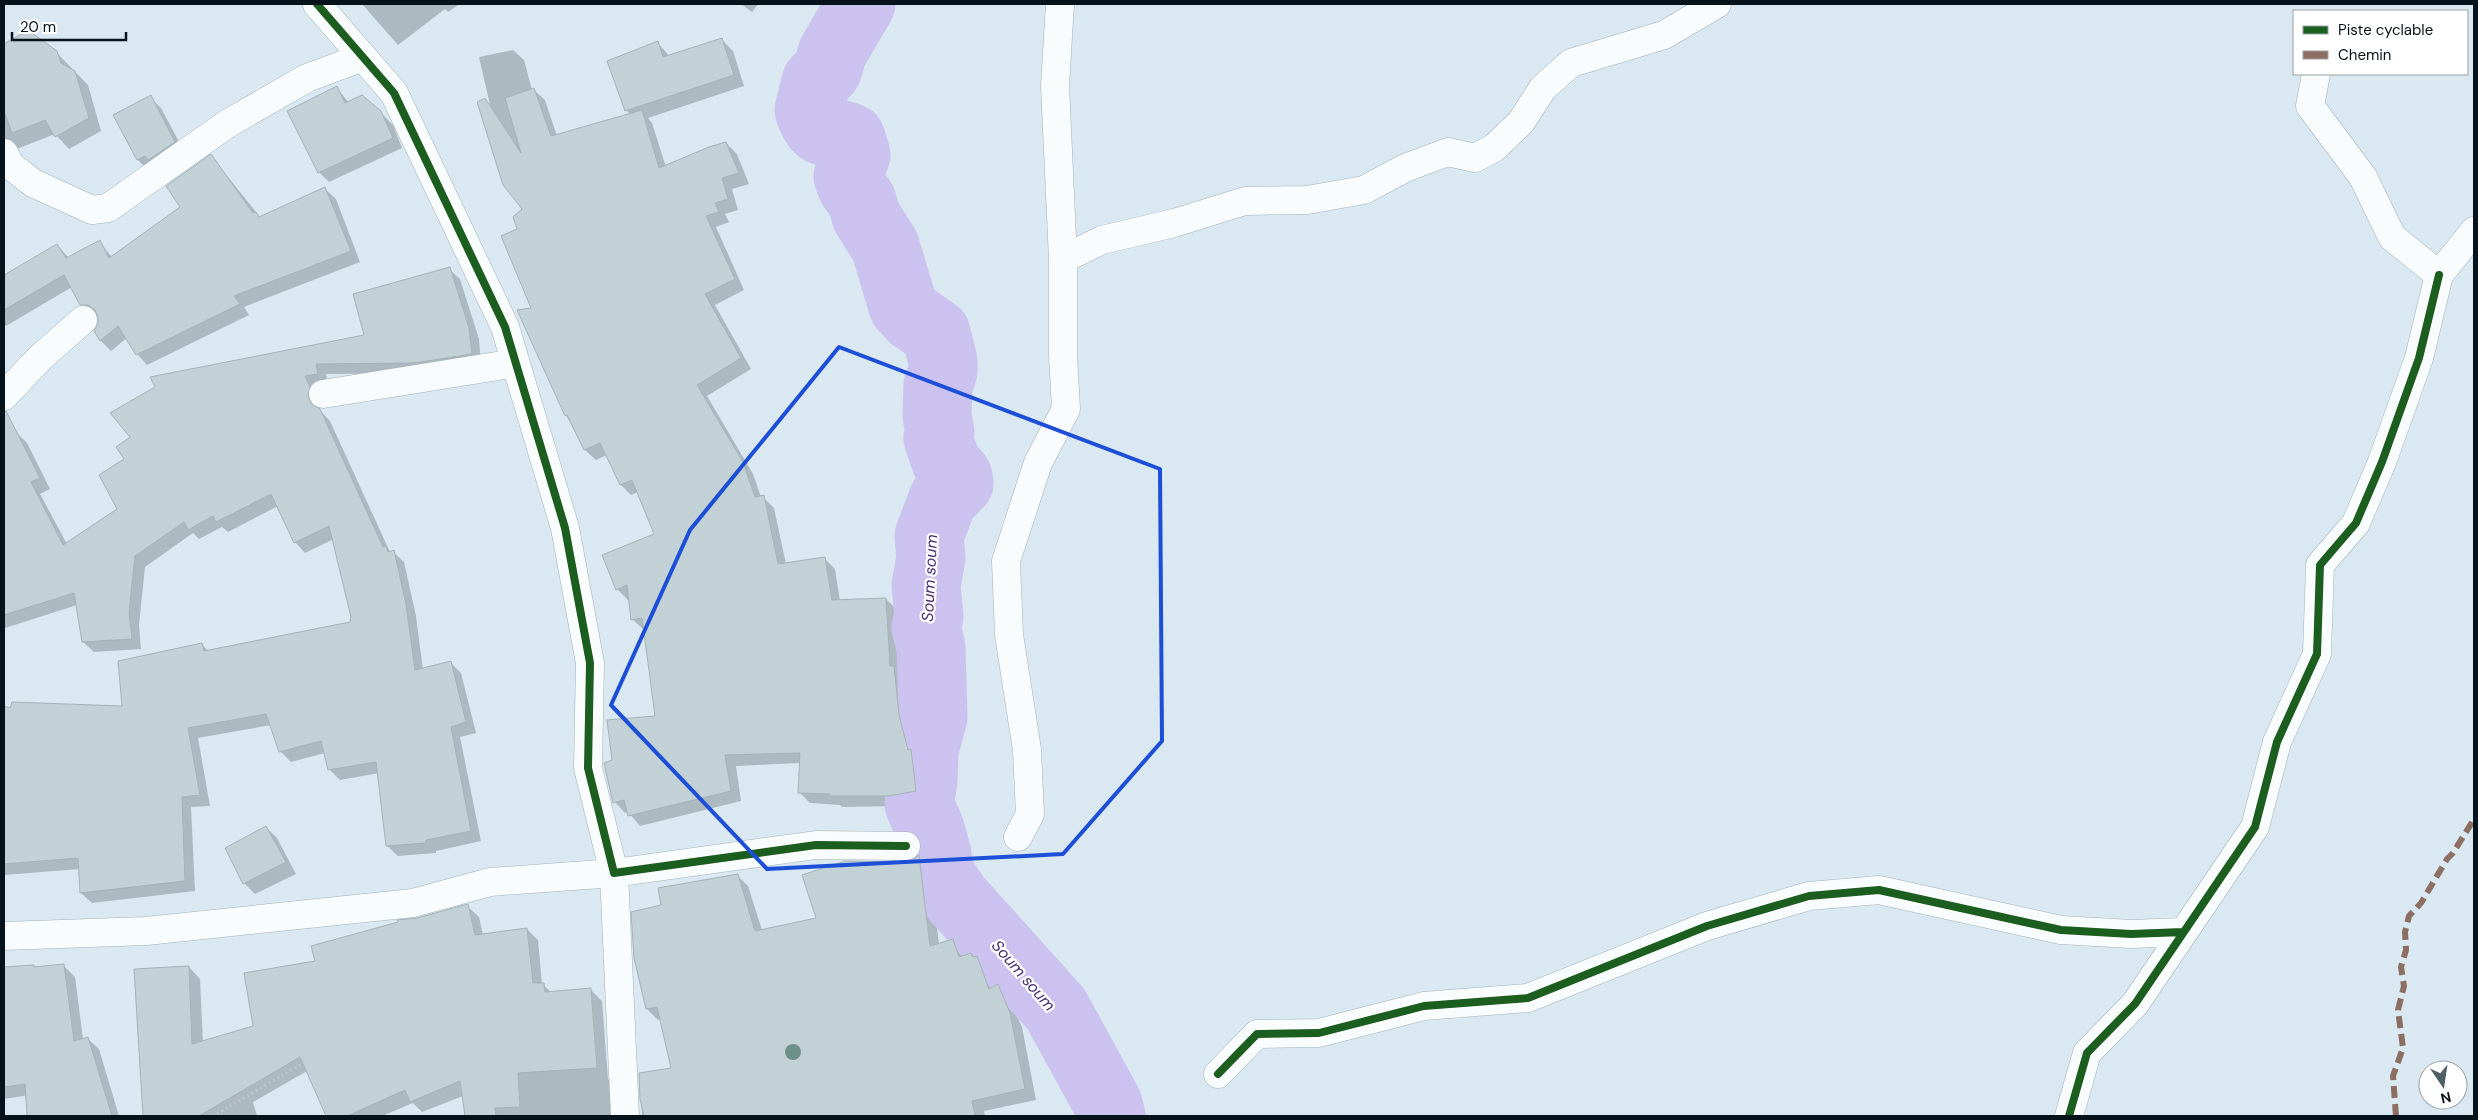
<svg xmlns="http://www.w3.org/2000/svg" width="2478" height="1120" viewBox="0 0 2478 1120" font-family="'DM Sans',sans-serif">
<style>
.shadow{fill:#0003}
.lines{fill:none;stroke-linecap:round;stroke-linejoin:round}
.river{stroke:#ccc2ef;stroke-width:69}
.building{fill:#c2d1d5;stroke:#a5b3b7}
.street-casing{stroke:#a5b2b9;stroke-width:29}
.path{stroke:#c9ced1;stroke-width:3;stroke-dasharray:1 4;stroke-linecap:butt}
.street{stroke:#f9fcfd;stroke-width:28}
.quiet{stroke:#8d6e63;stroke-width:6;stroke-dasharray:12 6;stroke-linecap:butt}
.cycleway-casing{stroke:#fff;stroke-width:11}
.cycleway{stroke:#1b5e20;stroke-width:8}
.tree{fill:#6d9188}
.marked{fill:none;stroke:#1d4ed8;stroke-width:4;stroke-linejoin:round}
.labels{text-anchor:middle;stroke-width:4.5;stroke-linejoin:round;paint-order:stroke}
.water-label{font-size:16px;font-style:italic;fill:#4a2e73;stroke:#fff}
</style>
<rect width="100%" height="100%" fill="#d9e8f1"/>
<!-- shadow -->
<path class="shadow" d="M362,4H460L448,12L445,9L398,45Z
M741,4H758L752,12Z
M28,32L56,52L88,85L101,131L69,149L55,134L4,154V45Z
M722,40L733,51L744,86L648,118L652,123L666,167L726,143L737,154L749,184L732,189L738,210L725,214L729,222L716,227L744,290L715,305L751,369L707,396L753,474L761,497H763L774,508L786,564L824,558L835,569L840,601L886,599L897,610L900,673L905,678L909,727L918,758L921,761L926,802L900,806L842,807L840,805L810,803L800,793L801,763L736,766L741,801L640,826L628,812L625,813L615,802L613,761L656,717L644,630L632,619L630,599L628,600L617,589L655,535L638,492L631,495L621,485L607,455L596,460L585,450L566,415L532,308L519,229L523,209L480,109L490,105L479,57L513,50L524,60L532,90H534L545,100L557,136L631,115L626,110L657,42L670,57Z
M337,88L349,103L382,114L393,125L402,148L329,182L319,172Z
M150,97L161,108L185,153L149,171L138,160L114,115Z
M211,156L260,217L325,189L336,199L360,262L244,307L249,315L147,365L137,354L127,338L111,351L101,341L96,331L99,325V315H92L81,304L72,287L6,326L4,324V276L57,245L69,258L99,242L112,257L182,208Z
M449,269L460,279L479,339L481,364L425,373L326,374L328,384L320,398L317,407L330,421L390,552H393L404,562L416,616L423,670L451,663L461,673L476,733L460,737L481,841L436,851V853L398,856L387,846L379,773L340,780L330,770L325,753L291,762L280,751L271,725L198,738L210,806L191,807L195,891L92,903L81,893L80,869L4,875V708H124L202,644L209,652L352,623L334,539L305,553L295,542L278,506L228,532L222,527L199,539L193,533L145,567L139,625L141,649L94,652L83,642L77,605L5,628L4,501L11,497L4,487V438L16,432L27,443L50,489L40,494L67,544L119,509L101,475L366,336Z
M266,827L277,838L296,874L255,894L244,883Z
M919,856L930,867L939,945L952,941L965,956L977,957L988,968L995,987L997,986L1008,997L1022,1027L1036,1100L984,1111L985,1116H642L640,1074L673,1069L661,1019L658,1020L647,1009L662,906L737,875L748,886L762,930L818,919Z
M467,906L479,917L483,935L527,929L538,940L542,984L552,993L591,990L602,1001L608,1079L618,1090L621,1116H466L463,1096L422,1112L413,1103L382,1116H327L307,1071L253,1102L257,1116H145L135,970L189,967L200,979L203,1043L254,1027L316,962L417,919Z
M63,965L75,977L83,1039L87,1038L99,1049L119,1116H52L49,1092L4,1099V969Z"/>
<g class="lines">
<!-- river -->
<path class="river" d="M861,4L832,53L828,69L816,82L809,110C819,141 827,127 851,138L856,155L848,177L852,187L862,201L866,216L885,246L903,306L913,317L936,333L943,361V371L938,386L937,415L940,433L938,438L946,462L958,477L959,483L943,499L929,536L931,558L926,585L929,616L926,627L931,647L933,717L924,750L923,781L919,804L930,829L937,854L938,871L956,898L1056,1009L1108,1104L1111,1116"/>
</g>
<!-- building -->
<path class="building" d="M28,30L57,51L61,63L75,71L89,118L55,137L45,120L12,133L4,111V44Z
M722,38L734,75L625,111L607,61L658,41L663,57Z
M337,86L345,103L362,95L381,111L393,138L318,173L287,111Z
M534,88L551,136L642,110L659,168L709,147L726,142L739,173L722,178L728,199L715,203L719,212L706,216L735,279L705,294L741,358L697,385L743,462L755,497L764,495L778,564L825,557L832,600L886,598L890,666H894L899,715L908,750L911,749L916,791L889,796H830V794L798,793L800,753L725,755L731,791L628,816L624,800L613,803L604,763L612,760L607,720L655,716L642,618L631,620L627,585L616,590L602,555L654,534L632,480L620,485L600,443L584,450L567,415L565,416L517,310L531,308L501,236L517,229L513,217L522,209L503,185L477,102L485,98L521,153L505,98Z
M151,95L175,142L148,160L145,156L137,160L113,115Z
M211,154L253,213L256,212L259,217L325,187L351,251L234,296L240,304L136,355L118,326L100,341L94,331L98,324V317L95,310L88,305H80L64,275L4,310V275L57,244L66,258L100,240L109,258L180,207L166,186Z
M450,267L469,328L472,354L414,363L316,364L318,374L305,376L310,387L308,396L311,403L320,409L383,547L386,546L388,552L394,550L406,604L415,670L451,661L466,722L451,727L471,831L426,840V843L386,846L376,762L328,770L321,741L279,752L266,714L188,728L200,795L182,797L185,881L80,893L78,858L4,864V706L10,708L12,702L122,706L118,661L202,643L204,651L350,622L351,617L329,526L294,543L271,494L216,522L213,516L188,530L184,522L135,556L129,613L132,639L82,642L74,593L4,615V411H6L40,478L31,482L63,545L117,509L99,475L124,459L116,447L130,437L110,413L155,387L150,377L364,335L353,294Z
M266,826L286,862L243,884L225,848Z
M919,855L930,946L953,939L959,957L971,953L973,957L977,956L989,989L998,984L1010,1013L1025,1089L972,1101L975,1116H644L640,1099L639,1073L671,1068L657,1007L646,1009L634,958L631,912L661,905L658,888L738,874L755,931L816,918L802,875L845,861L906,862L913,860Z
M468,904L475,935L527,928L533,983H544L545,992L591,988L597,1068L518,1073L520,1107L495,1108L496,1116H465L460,1081L410,1102L405,1090L347,1116H326L300,1057L199,1116H143L134,969L189,966L192,1044L253,1026L244,973L315,961L311,946L398,922L397,920L417,918Z
M64,964L74,1041L88,1037L112,1116H27L25,1084L4,1087V967L34,965V967Z"/>
<g class="lines">
<!-- street casing -->
<g class="street-casing">
<path id="street" d="M317,4L394,93L505,327L565,528L590,663L588,768L614,873L816,845L906,846
M2316,74L2310,106L2363,177L2392,237L2439,275L2474,231
M4,153L10,165L33,183L92,210L108,208L227,124L307,78L363,57
M1063,259L1102,240L1174,223L1245,201L1307,200L1364,190L1405,168L1448,152L1475,158L1494,148L1521,122L1543,88L1571,63L1664,35L1717,4
M323,394L516,363
M4,396L40,358L83,320
M1018,837L1030,814L1027,750L1009,635L1006,561L1038,463L1066,409L1063,355V259L1055,86L1060,4
M4,936L146,931L413,903L490,882L614,873L625,1116
M1218,1074L1257,1034L1319,1033L1424,1006L1528,998L1707,926L1809,896L1879,890L2061,930L2131,934L2183,932
M2069,1116L2087,1053L2135,1004L2255,827L2277,742L2317,654L2320,565L2356,523L2382,462L2419,358L2439,275"/>
</g>
<!-- path -->
<path class="path" d="M213,1116L312,1058L420,976L468,924"/>
<!-- street -->
<use href="#street" class="street"/>
<!-- quiet -->
<path class="quiet" d="M2396,1116L2393,1076L2403,1048L2398,1010L2404,986L2401,967L2406,950L2405,932L2409,916L2421,903L2447,859L2453,853L2474,819"/>
<!-- cycleway casing -->
<g class="cycleway-casing">
<path id="cycleway" d="M317,4L394,93L505,327L565,528L590,663L588,768L614,873L816,845L906,846
M1218,1074L1257,1034L1319,1033L1424,1006L1528,998L1707,926L1809,896L1879,890L2061,930L2131,934L2183,932
M2069,1116L2087,1053L2135,1004L2255,827L2277,742L2317,654L2320,565L2356,523L2382,462L2419,358L2439,275"/>
</g>
<!-- cycleway -->
<use href="#cycleway" class="cycleway"/>
</g>
<!-- trees -->
<circle class="tree" cx="793" cy="1052" r="8"/>
<!-- marked area -->
<path class="marked" d="M839,347L1160,469L1162,741L1063,854L767,869L611,705L690,530Z"/>
<g class="labels">
<!-- water labels -->
<g class="water-label">
<text transform="translate(929 578) rotate(-87)" y="6">Soum soum</text>
<text transform="translate(1024 975) rotate(49)" y="6">Soum soum</text>
</g>
</g>
<!-- border -->
<rect width="2478" height="1120" fill="none" stroke="#06131a" stroke-width="10"/>
<!-- legend -->
<rect x="2293" y="10" width="175" height="65" fill="#ffffff" stroke="#9ba1a3"/>
<rect x="2303" y="26" width="25" height="8" fill="#1b5e20" stroke="#9ba1a3"/>
<text x="2338" y="35" font-size="15" fill="#06131a">Piste cyclable</text>
<rect x="2303" y="51" width="25" height="8" fill="#8d6e63" stroke="#9ba1a3"/>
<text x="2338" y="60" font-size="15" fill="#06131a">Chemin</text>
<!-- north arrow -->
<g transform="translate(2443 1085) rotate(167)"><circle r="24" fill="#ffffff" stroke="#9ba1a3"/>
<path d="M0-4L9 19L0 12L-9 19Z" fill="#505e65"/>
<text y="-8" font-size="14" font-weight="bold" text-anchor="middle" fill="#06131a">N</text>
</g>
<!-- scale -->
<path d="M12 32v8h114v-8" fill="none" stroke="#06131a" stroke-width="2.5"/>
<text x="20" y="32" font-size="15" fill="#06131a" stroke="#ffffff" stroke-width="4" paint-order="stroke">20 m</text>
</svg>
